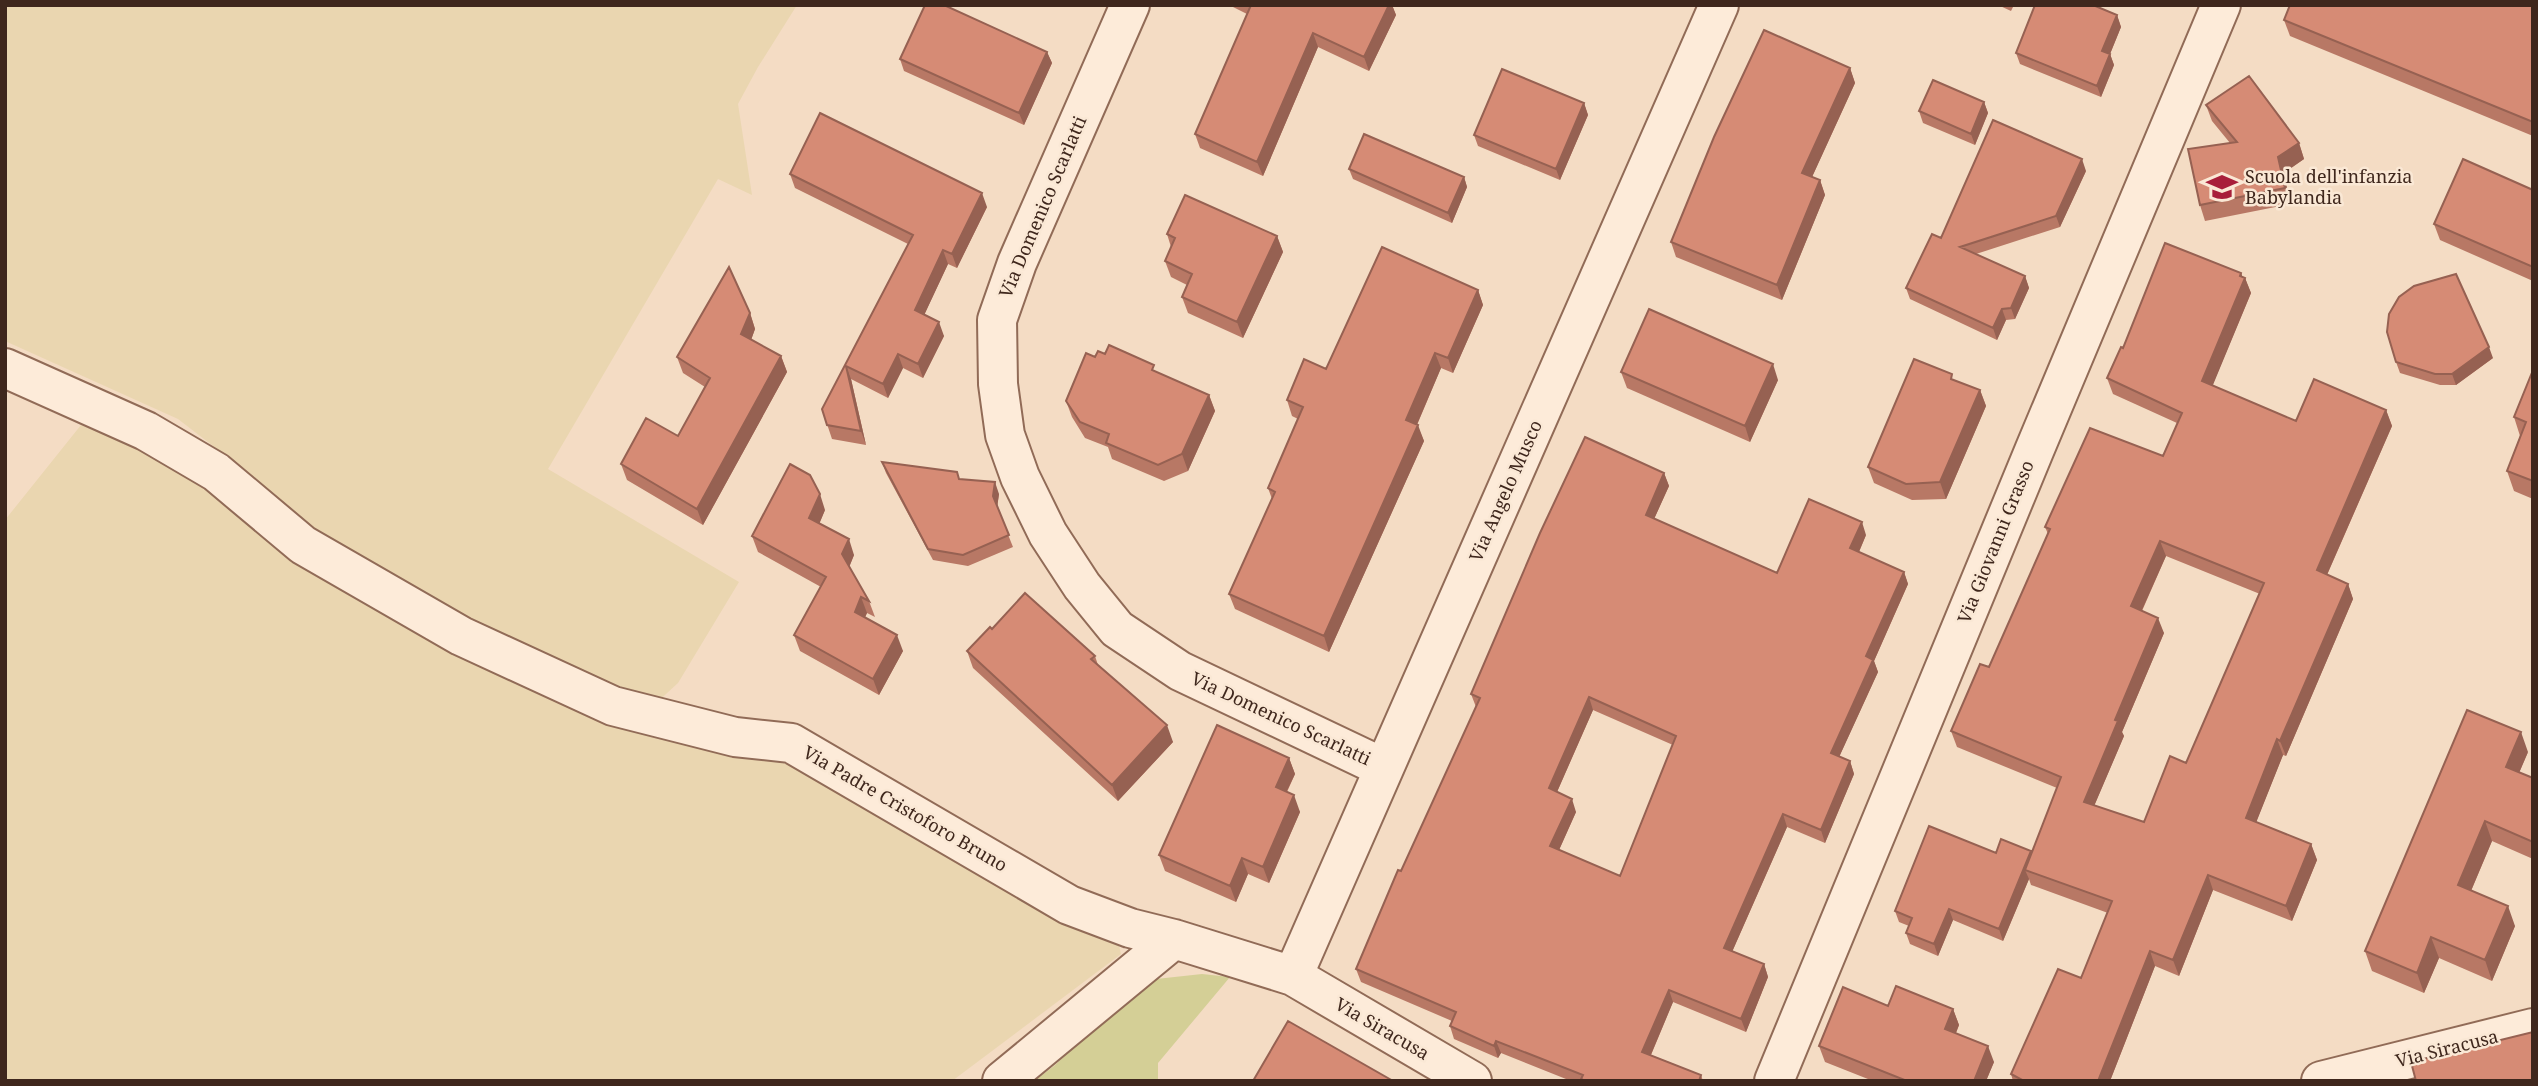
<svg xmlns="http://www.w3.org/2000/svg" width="2538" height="1086" viewBox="0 0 2538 1086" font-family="'Noto Serif',serif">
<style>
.farmland{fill:#ead6b0}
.green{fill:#d4cf96}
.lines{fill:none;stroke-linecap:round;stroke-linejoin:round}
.minor-casing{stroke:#916b57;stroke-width:42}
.minor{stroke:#fdebd9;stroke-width:38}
.wall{fill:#b87865;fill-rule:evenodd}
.shaded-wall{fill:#966152}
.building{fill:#d68b75;stroke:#966152;stroke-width:2;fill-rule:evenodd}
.labels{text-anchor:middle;stroke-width:5;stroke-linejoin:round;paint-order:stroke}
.poi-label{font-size:18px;fill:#3f271d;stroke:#fae8d5;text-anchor:start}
.street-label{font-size:18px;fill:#3f271d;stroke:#fae8d5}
</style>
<rect width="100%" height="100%" fill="#f4dcc4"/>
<!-- farmland -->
<path class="farmland" d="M5,5H797L758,67L738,104L752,195L718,179L548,469L739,582L678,683L654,705L459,619L321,534L256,479L178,419L5,341Z
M81,425L153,453L213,490L294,557L788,762L1118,941L1121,954L952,1081H5V520Z"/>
<!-- green -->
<path class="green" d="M1202,974L1230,977L1158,1063V1081H1034L1054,1066L1147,980Z"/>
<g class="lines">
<!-- minor casing -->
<g class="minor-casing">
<path id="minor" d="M1130,5L1017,263L997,320L998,384L1005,435L1020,477L1048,534L1082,586L1117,629L1180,671L1384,768
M5,368L146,431L216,472L303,545L461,636L613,706L735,737L791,743L1069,905L1130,928L1174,939L1293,976L1472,1081
M1293,976L1719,5
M1002,1081L1174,939
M1774,1081L2034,451L2221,5
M2321,1081L2533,1028"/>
</g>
<!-- minor -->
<use href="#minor" class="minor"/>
</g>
<!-- wall -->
<path class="wall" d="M1229,5H1392L1396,15L1369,71L1318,47L1263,176L1200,148L1195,134L1247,14Z
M1998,5H2014L2011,11Z
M2533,5V136L2290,36L2284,20Z
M2117,15L2121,27L2110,54L2114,65L2101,97L2020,64L2016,53Z
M1047,52L1052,63L1024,125L904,71L900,59Z
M1850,68L1855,83L1812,177L1820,180L1825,195L1782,300L1676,257L1671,242Z
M1984,102L1988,113L1975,145L1923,123L1919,111Z
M1584,103L1588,115L1560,180L1478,146L1474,135Z
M2206,105L2299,143L2304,159L2284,173L2290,204L2205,221L2200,205L2230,143L2212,121Z
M1349,169L1464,177L1467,187L1452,223L1353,179Z
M2086,171L2060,227L1976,254L2025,276L2029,288L2015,319L2006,320L1997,340L1910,299L1906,288L1941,238Z
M790,174L987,207L957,268L948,264L924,315L944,336L923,378L903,368L888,398L851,379L866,445L832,439L822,409L908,244L795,188Z
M2533,190V281L2440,240L2434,224Z
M1167,234L1277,236L1283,252L1243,338L1188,313L1182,297L1187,285L1171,277L1165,261L1171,247Z
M2241,273L2242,276L2245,278L2251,293L2212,386L2296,421L2386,410L2392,426L2327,575L2348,584L2353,599L2286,756L2283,755L2256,822L2311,844L2317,860L2292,921L2213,890L2179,976L2155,966L2110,1081H2013L2011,1074L2081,978L2108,913L2031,885L2029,879L2003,941L1953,920L1938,956L1910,944L1906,933L1909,926L1899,922L1895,911L1996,853H2032L2057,788L1957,747L1951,731L1989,667L2048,534L2045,527L2163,456L2177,423L2113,394L2107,378L2123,348ZM2166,556L2260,594L2186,763L2144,822L2094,806L2124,736L2122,732L2164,633L2142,611Z
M1478,290L1483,305L1453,373L1441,368L1417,425L1424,441L1329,652L1235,609L1229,594L1272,499L1268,488L1298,419L1292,416L1287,400L1326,369Z
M750,313L755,329L751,340L781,356L787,372L703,525L627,480L621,464L678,436L705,387L683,373L677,357Z
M1105,354L1156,372L1209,395L1215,411L1188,471L1164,481L1112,459L1108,447L1085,438L1072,417L1066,401L1095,357Z
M2493,358L2456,385H2440L2400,373L2396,362Z
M2533,370V499L2514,491L2507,471L2520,436L2514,417Z
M1621,372L1778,380L1750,442L1627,388Z
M1955,381L1980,390L1986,406L1946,499L1912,500L1874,483L1868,467Z
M882,462L959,479L999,494L997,507L1013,547L968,566L933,560L886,473Z
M1664,473L1669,486L1654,519L1777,573L1866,535L1859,552L1904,572L1908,584L1874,661L1878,672L1839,757L1850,761L1854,774L1825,843L1787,827L1732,952L1764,964L1768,977L1746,1032L1673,1002L1651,1055L1701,1075L1703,1081H1571L1501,1053L1498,1058L1454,1039L1450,1026L1452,1021L1361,982L1356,969L1476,707L1471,694ZM1593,710L1673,745L1620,876L1559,850L1576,812L1557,792Z
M825,510L819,524L854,555L849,567L869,601L875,617L867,613L865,617L903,651L879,695L800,651L794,635L821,587L758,552L752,536Z
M992,629L1095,656L1098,665L1173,742L1118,801L973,668L967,651Z
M2528,752L2519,773L2533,778V859L2492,841L2471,891L2515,926L2492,981L2439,958L2424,993L2372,971L2365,951Z
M1289,758L1295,774L1287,792L1300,812L1269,883L1248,874L1236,902L1165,871L1159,855Z
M1888,1006L1953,1009L1959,1025L1956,1033L1994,1062L1986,1081H1873L1825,1062L1819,1046Z"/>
<!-- shaded-wall -->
<path class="shaded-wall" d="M1389,5H1392L1396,15L1369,71L1364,57Z
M2117,15L2121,27L2110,54L2114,65L2101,97L2097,86L2102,51Z
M1313,33L1318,47L1263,176L1257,162Z
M1047,52L1052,63L1024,125L1019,113Z
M1850,68L1855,83L1807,188L1802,173Z
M1984,102L1988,113L1975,145L1971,134Z
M1584,103L1588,115L1560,180L1556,169Z
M2299,143L2304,159L2284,173L2290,204L2285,188L2278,157Z
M2082,159L2086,171L2060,227L2056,216Z
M1464,177L1467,187L1452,223L1448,213Z
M1820,180L1825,195L1782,300L1777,285Z
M982,193L987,207L957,268L952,254Z
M1277,236L1283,252L1243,338L1237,322Z
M943,250L948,264L920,324L915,310Z
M2241,273L2244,282L2245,278L2251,293L2208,397L2202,381Z
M2025,276L2029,288L2015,319L2011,308Z
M1478,290L1483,305L1453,373L1448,358Z
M2002,309L2006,320L1997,340L1993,328Z
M750,313L755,329L747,351L741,334Z
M939,322L944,336L923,378L918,364Z
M2489,347L2493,358L2456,385L2452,374Z
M1435,353L1441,368L1412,436L1406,420Z
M898,354L903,368L888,398L883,384Z
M781,356L787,372L703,525L697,509Z
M1773,364L1778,380L1750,442L1745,426Z
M846,366L851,379L866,445L861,431Z
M1980,390L1986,406L1946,499L1940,482Z
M1209,395L1215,411L1188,471L1182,454Z
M2386,410L2392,426L2322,586L2317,570Z
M1418,425L1424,441L1329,652L1324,636Z
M1664,473L1669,486L1650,528L1646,515Z
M995,482L999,494L997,508L993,496Z
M820,494L825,510L815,534L809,518Z
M1862,522L1866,535L1855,561L1850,548Z
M849,539L854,555L848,570L842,554Z
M2160,541L2166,556L2137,621L2131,606Z
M1904,572L1908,584L1874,661L1878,672L1835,766L1831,753L1866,656Z
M2348,584L2353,599L2286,756L2280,741Z
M861,597L867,613L860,628L855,612Z
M2158,618L2164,633L2122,732L2124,736L2089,818L2084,802L2115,720Z
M897,635L903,651L879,695L873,679Z
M1589,697L1593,710L1553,801L1549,788Z
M1167,725L1173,742L1118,801L1112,785Z
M2521,732L2528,752L2513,787L2506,767Z
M2277,739L2283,755L2252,833L2246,818Z
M1289,758L1295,774L1281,803L1276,787Z
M1850,761L1854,774L1825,843L1821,830Z
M1294,795L1300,812L1269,883L1263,867Z
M1572,799L1576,812L1555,859L1550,846Z
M1783,814L1787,827L1728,961L1724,948Z
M2485,821L2492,841L2465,905L2458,885Z
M2311,844L2317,860L2292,921L2286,906Z
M2031,851L2035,862L2025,870L2029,879L2003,941L1999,929Z
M1242,858L1248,874L1236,902L1230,886Z
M2208,875L2213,890L2179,976L2173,960Z
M2508,906L2515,926L2492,981L2485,960Z
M1949,909L1953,920L1938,956L1934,944Z
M2431,937L2439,958L2424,993L2417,973Z
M2150,951L2155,966L2110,1081H2098Z
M1764,964L1768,977L1746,1032L1741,1019Z
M1669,990L1673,1002L1647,1064L1642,1052Z
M1953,1009L1959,1025L1951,1045L1945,1029Z
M1496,1041L1501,1053L1498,1058L1494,1046Z
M1988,1046L1994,1062L1986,1081H1974Z"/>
<!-- building -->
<path class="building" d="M925,5H944L1047,52L1019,113L900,59Z
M1251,5H1389L1364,57L1313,33L1257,162L1195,134Z
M2035,5H2093L2117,15L2102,51L2110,54L2097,86L2016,53Z
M2290,5H2533V122L2284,20Z
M1764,30L1850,68L1802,173L1820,180L1777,285L1671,242L1714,137Z
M1502,69L1584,103L1556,169L1474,135Z
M2249,76L2299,143L2278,157L2285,188L2200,205L2188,149L2237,142L2206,105Z
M1933,80L1984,102L1971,134L1919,111Z
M820,113L982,193L952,254L943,250L915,310L939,322L918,364L898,354L883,384L846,366L861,431L827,425L822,409L913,235L790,174Z
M1993,120L2082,159L2056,216L1960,247L2025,276L2011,308L2002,309L1993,328L1906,288L1932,234L1941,238Z
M1364,134L1464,177L1448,213L1349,169Z
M2463,159L2533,190V267L2434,224Z
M1185,195L1277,236L1237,322L1182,297L1192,274L1165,261L1175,238L1167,234Z
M2165,243L2241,273L2240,276L2245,278L2202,381L2296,421L2314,379L2386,410L2317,570L2348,584L2280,741L2277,739L2246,818L2311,844L2286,906L2208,875L2173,960L2150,951L2098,1081H2024L2011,1074L2058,969L2081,978L2112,901L2025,870L2061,777L1951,731L1980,664L1989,667L2050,529L2045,527L2090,428L2163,456L2182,413L2107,378L2121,347L2123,348ZM2160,541L2264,583L2186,763L2170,756L2144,822L2084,802L2118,721L2115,720L2158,618L2131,606Z
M1382,247L1478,290L1448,358L1435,353L1406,420L1418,425L1324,636L1229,594L1275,492L1268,488L1303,407L1287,400L1304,359L1326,369Z
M729,267L750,313L741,334L781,356L697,509L621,464L646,418L678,436L710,378L677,357Z
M2456,274L2489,347L2452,374H2435L2396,362L2387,332L2389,314L2399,297L2414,286Z
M1649,309L1773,364L1745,426L1621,372Z
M1109,345L1154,365L1152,370L1209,395L1182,454L1158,465L1106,443L1109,434L1080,422L1066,401L1086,353L1095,357L1098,351L1105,354Z
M1914,359L1952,374L1951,379L1980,390L1940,482L1906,484L1868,467Z
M2533,370V481L2507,471L2526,422L2514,417Z
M1585,437L1664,473L1646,515L1777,573L1809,499L1862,522L1850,548L1904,572L1866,656L1873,660L1831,753L1850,761L1821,830L1783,814L1724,948L1764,964L1741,1019L1669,990L1642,1052L1701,1075L1699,1081H1585L1581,1079L1583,1075L1496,1041L1494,1046L1450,1026L1456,1012L1356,969L1398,870L1401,871L1480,698L1471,694L1540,533ZM1589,697L1676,736L1620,876L1550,846L1572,799L1549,788Z
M882,462L957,472L959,479L995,482L993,496L1009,535L963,555L928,549Z
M790,464L810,475L820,494L809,518L849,539L842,554L869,601L861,597L855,612L897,635L873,679L794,635L826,577L752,536Z
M1025,593L1095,656L1091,659L1167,725L1112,785L967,651L990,627L992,629Z
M2467,710L2521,732L2506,767L2533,778V842L2485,821L2458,885L2508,906L2485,960L2431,937L2417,973L2365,951Z
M1217,725L1289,758L1276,787L1294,795L1263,867L1242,858L1230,886L1159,855Z
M1929,826L1996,853L2001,839L2031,851L1999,929L1949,909L1934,944L1906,933L1912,918L1895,911Z
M1896,986L1953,1009L1945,1029L1988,1046L1974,1081H1907L1819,1046L1843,987L1888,1006Z
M1288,1021L1393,1081H1253Z
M2533,1032V1081H2416L2411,1062Z"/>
<!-- icons -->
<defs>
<g id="school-bare" transform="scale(2.415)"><path d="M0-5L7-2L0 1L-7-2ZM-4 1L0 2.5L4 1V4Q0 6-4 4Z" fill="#a81f3a" stroke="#fae8d5" stroke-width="2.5" paint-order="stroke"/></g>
</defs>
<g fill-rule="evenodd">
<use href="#school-bare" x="2222" y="187"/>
</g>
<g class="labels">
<!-- poi labels -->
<g class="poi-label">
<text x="2245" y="183">Scuola dell'infanzia<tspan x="2245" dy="21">Babylandia</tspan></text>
</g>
<!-- street labels -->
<g class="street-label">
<text transform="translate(1043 207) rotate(-67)" y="6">Via Domenico Scarlatti</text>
<text transform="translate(1506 491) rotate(-66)" y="6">Via Angelo Musco</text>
<text transform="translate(1996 542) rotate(-68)" y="6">Via Giovanni Grasso</text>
<text transform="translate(1281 719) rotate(25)" y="6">Via Domenico Scarlatti</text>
<text transform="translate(905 809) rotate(30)" y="6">Via Padre Cristoforo Bruno</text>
<text transform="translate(1382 1029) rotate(30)" y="6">Via Siracusa</text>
<text transform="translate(2447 1049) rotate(-14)" y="6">Via Siracusa</text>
</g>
</g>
<!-- border -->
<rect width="2538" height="1086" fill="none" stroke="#3f271d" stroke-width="14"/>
</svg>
